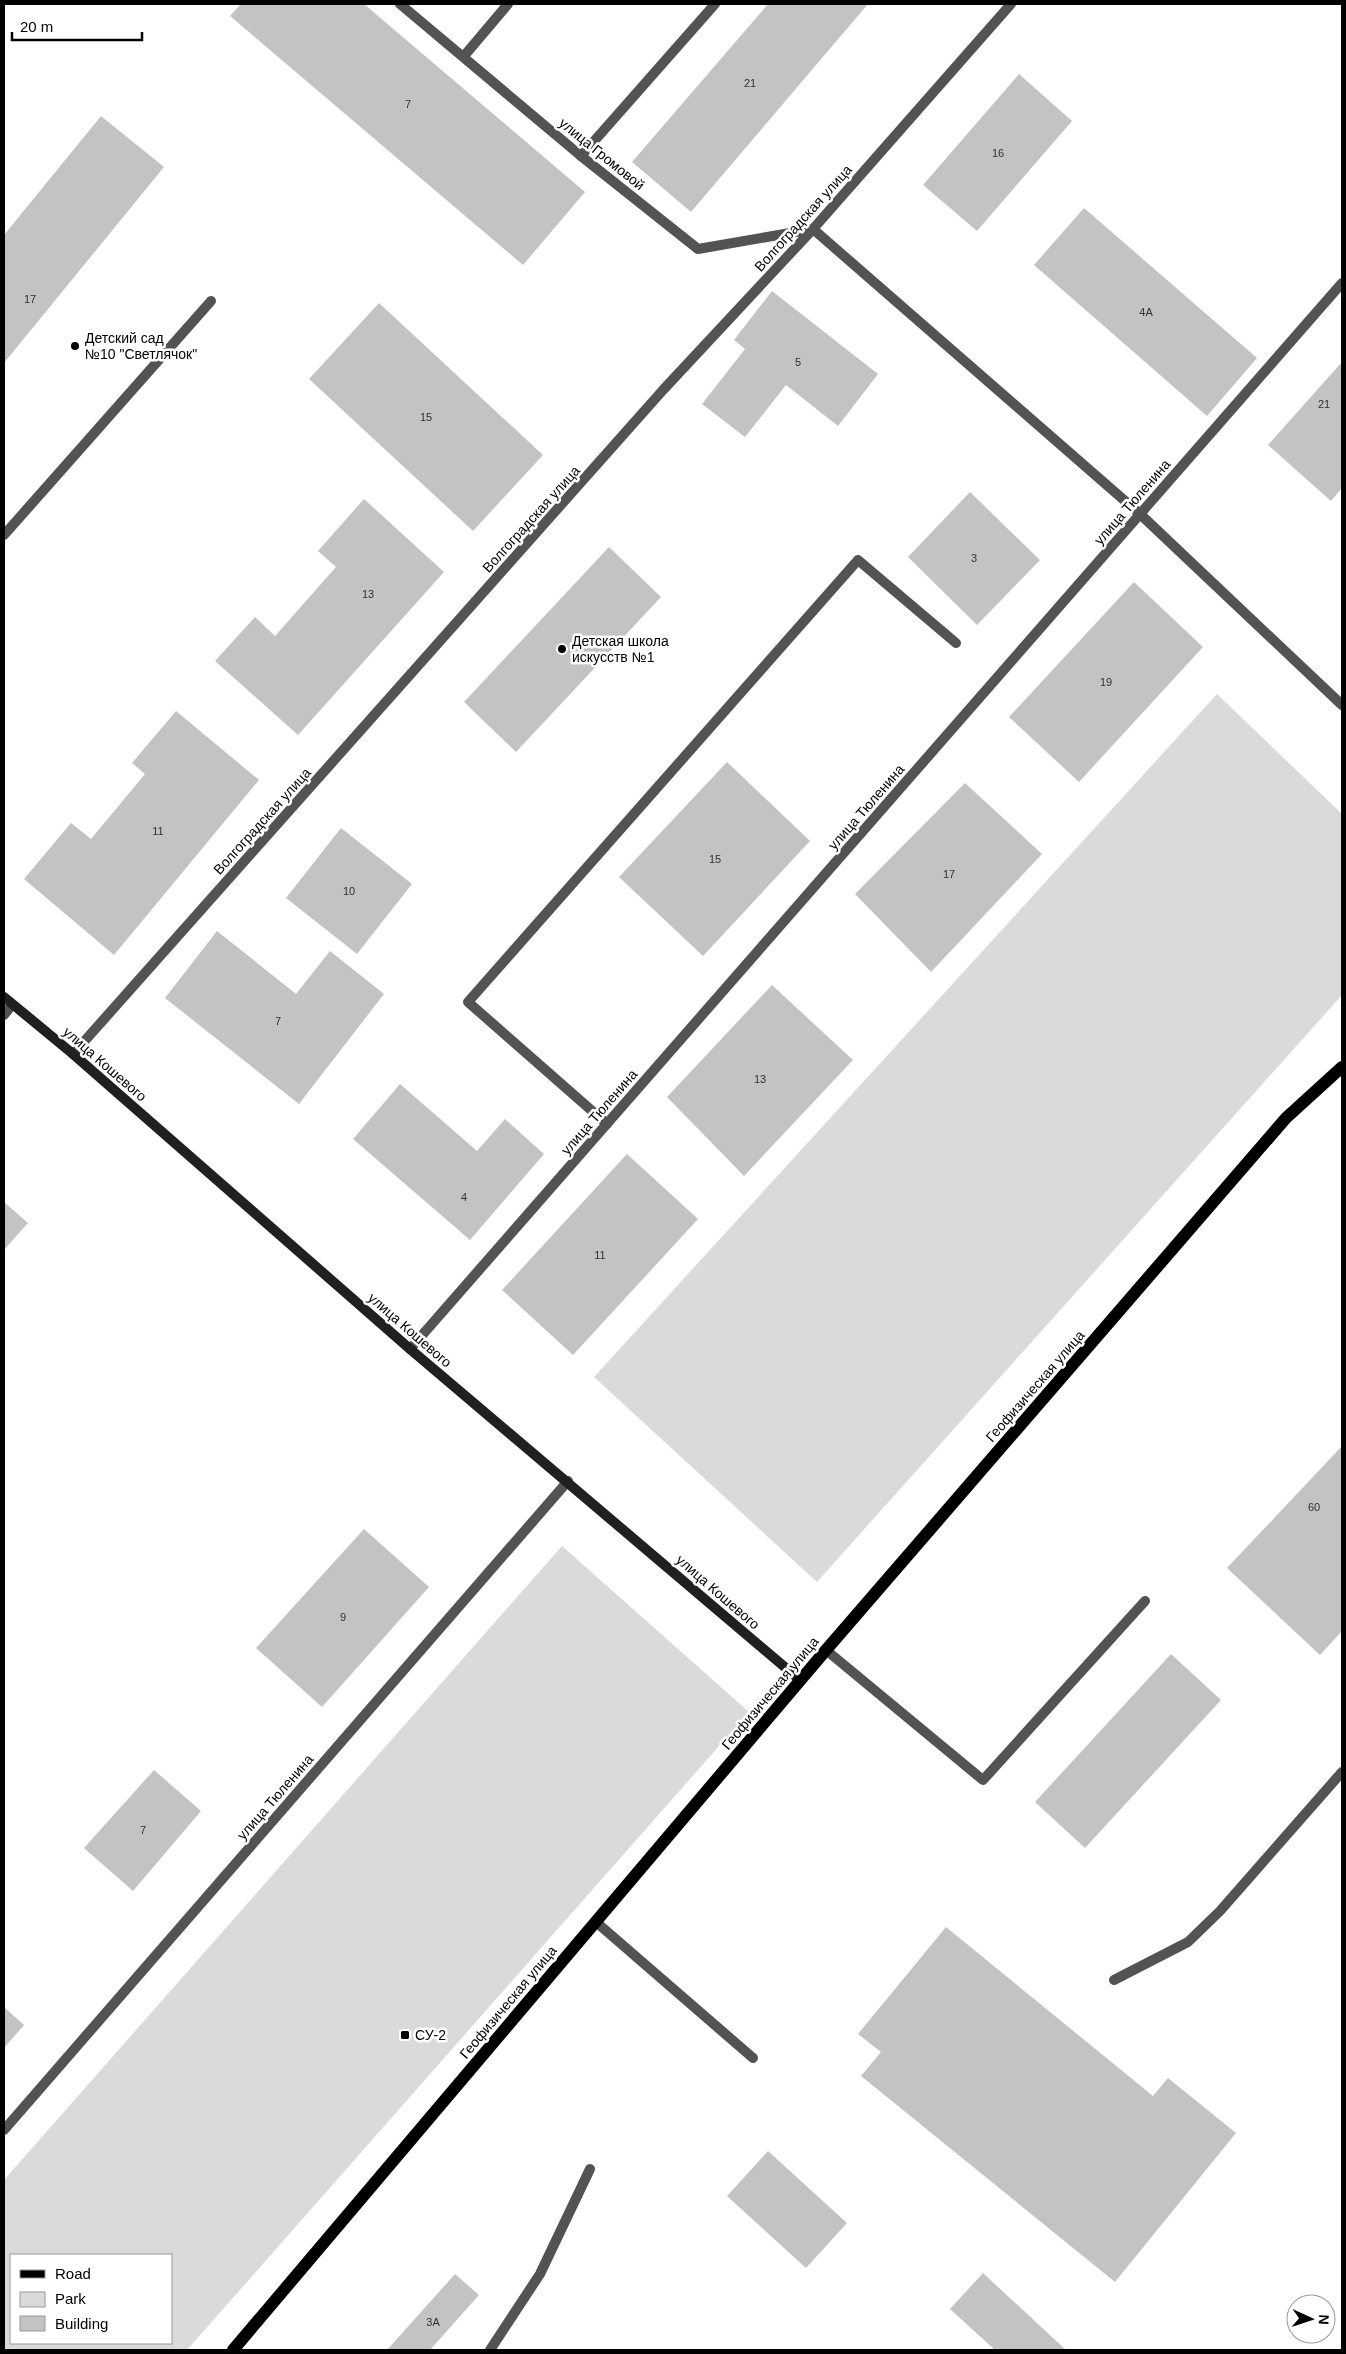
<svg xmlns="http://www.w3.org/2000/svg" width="1346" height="2354" viewBox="0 0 1346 2354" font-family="Arial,sans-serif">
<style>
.park{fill:#dadada;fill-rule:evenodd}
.building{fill:#c3c3c3}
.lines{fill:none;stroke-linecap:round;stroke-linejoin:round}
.lane{stroke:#535353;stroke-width:10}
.street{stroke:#535353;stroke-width:10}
.secondary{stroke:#202020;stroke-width:10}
.primary{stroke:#000;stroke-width:12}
.poi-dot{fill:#000;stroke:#fff;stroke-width:2}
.labels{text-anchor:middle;stroke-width:5;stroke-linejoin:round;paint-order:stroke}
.number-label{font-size:11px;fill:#313131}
.street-label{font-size:14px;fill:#000;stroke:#fff}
.poi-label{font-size:14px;fill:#000;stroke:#fff;text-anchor:start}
</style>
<rect width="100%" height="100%" fill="#fff"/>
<!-- park -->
<path class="park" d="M1217,694L1342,814V995L817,1582L594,1377Z
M562,1546L749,1712L187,2350H4V2180ZM11,2255H171V2343H11Z"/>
<!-- building -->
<path class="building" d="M241,4H364L585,192L523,265L230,16Z
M768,4H868L691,212L632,162Z
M1019,74L1072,121L977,231L923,185Z
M101,116L164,167L4,363V235Z
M1084,208L1257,358L1207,416L1034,265Z
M772,291L878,374L838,426L786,385L745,437L702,404L745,349L734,340Z
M379,303L543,455L473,531L309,379Z
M1342,362V488L1331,501L1268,445Z
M970,492L1040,560L977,625L908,557Z
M364,499L444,572L298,735L215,661L255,617L275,636L336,567L318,551Z
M609,547L661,597L516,752L464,702Z
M1134,582L1203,647L1079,782L1009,717Z
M176,711L259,780L114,955L24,879L71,823L91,839L145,774L132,763Z
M727,762L810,841L703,956L619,877Z
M965,783L1042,854L931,972L855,894Z
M341,828L412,884L357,954L286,898Z
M217,931L296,994L330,951L384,994L299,1104L165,998Z
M772,985L853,1060L744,1176L667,1097Z
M400,1084L477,1151L505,1119L544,1154L470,1240L353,1139Z
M627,1154L698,1219L573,1355L502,1290Z
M4,1202L28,1223L4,1250Z
M1342,1446V1631L1320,1655L1227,1568Z
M364,1529L429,1587L322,1707L256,1648Z
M1171,1654L1221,1700L1085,1848L1035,1802Z
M154,1770L201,1811L133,1891L84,1848Z
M946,1927L1153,2096L1168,2078L1236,2133L1115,2282L861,2076L881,2052L858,2034Z
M4,2007L24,2025L4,2048Z
M768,2151L847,2223L806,2268L727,2196Z
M983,2273L1066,2350H995L950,2309Z
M455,2274L479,2295L430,2350H387Z"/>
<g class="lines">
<!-- lane -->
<path class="lane" d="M464,56L508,4
M581,156L715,4
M4,535L211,301
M607,1124L468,1002L858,560L956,643
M826,1650L983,1780L1145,1601
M596,1922L753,2058
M1114,1980L1188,1942L1220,1911L1342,1772
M4,2130L568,1481
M490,2350L540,2274L590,2169"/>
<!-- street -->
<path class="street" d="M400,4L581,156L698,249L813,229L1140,514L1342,705
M4,1015L12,1005
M73,1054L663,390L813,229L1011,4
M410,1349L1342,283"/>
<!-- secondary -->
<path class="secondary" d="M4,997L73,1054L410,1349L800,1680"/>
<!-- primary -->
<path class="primary" d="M233,2350L826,1650L1286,1118L1342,1067"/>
</g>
<!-- markers -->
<g class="poi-dot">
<circle cx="75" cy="346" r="5"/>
<circle cx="562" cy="649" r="5"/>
<rect x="400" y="2030" width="10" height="10" rx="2.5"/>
</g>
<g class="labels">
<!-- number labels -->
<g class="number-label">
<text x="750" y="87">21</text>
<text x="408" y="108">7</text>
<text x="998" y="157">16</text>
<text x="30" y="303">17</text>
<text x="1146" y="316">4А</text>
<text x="798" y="366">5</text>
<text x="1324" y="408">21</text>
<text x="426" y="421">15</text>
<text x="974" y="562">3</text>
<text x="368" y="598">13</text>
<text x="1106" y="686">19</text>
<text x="158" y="835">11</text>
<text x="715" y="863">15</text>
<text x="949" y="878">17</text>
<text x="349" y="895">10</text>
<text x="278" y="1025">7</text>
<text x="760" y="1083">13</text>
<text x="464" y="1201">4</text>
<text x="600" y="1259">11</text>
<text x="1314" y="1511">60</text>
<text x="343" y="1621">9</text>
<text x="143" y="1834">7</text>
<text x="433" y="2326">3А</text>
</g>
<!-- street labels -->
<g class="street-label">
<text transform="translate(602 154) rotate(39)" y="5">улица Громовой</text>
<text transform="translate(803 218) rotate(-48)" y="5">Волгоградская улица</text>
<text transform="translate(1132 502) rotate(-49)" y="5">улица Тюленина</text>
<text transform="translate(531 519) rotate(-48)" y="5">Волгоградская улица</text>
<text transform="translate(866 807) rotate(-49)" y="5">улица Тюленина</text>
<text transform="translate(262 821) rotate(-48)" y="5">Волгоградская улица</text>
<text transform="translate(105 1064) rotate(41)" y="5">улица Кошевого</text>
<text transform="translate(599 1112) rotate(-49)" y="5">улица Тюленина</text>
<text transform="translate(410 1330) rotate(41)" y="5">улица Кошевого</text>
<text transform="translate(1035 1386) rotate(-49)" y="5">Геофизическая улица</text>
<text transform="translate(718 1592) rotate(41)" y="5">улица Кошевого</text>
<text transform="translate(770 1693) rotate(-50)" y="5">Геофизическая улица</text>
<text transform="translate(275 1797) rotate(-49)" y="5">улица Тюленина</text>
<text transform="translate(508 2002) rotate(-50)" y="5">Геофизическая улица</text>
</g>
<!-- poi labels -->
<g class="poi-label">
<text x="85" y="343">Детский сад<tspan x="85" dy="16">№10 "Светлячок"</tspan></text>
<text x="572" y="646">Детская школа<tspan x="572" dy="16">искусств №1</tspan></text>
<text x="415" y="2040">СУ-2</text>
</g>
</g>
<!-- border -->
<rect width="1346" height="2354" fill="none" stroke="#000000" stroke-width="10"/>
<!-- legend -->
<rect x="10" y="2254" width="162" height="90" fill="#ffffff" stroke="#999999"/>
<rect x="20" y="2270" width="25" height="8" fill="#000000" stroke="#999999"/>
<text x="55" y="2279" font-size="15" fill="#000000">Road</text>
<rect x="20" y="2292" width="25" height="15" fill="#dadada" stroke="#999999"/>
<text x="55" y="2304" font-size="15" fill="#000000">Park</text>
<rect x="20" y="2316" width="25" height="15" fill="#c3c3c3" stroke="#999999"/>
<text x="55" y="2329" font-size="15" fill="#000000">Building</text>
<!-- north arrow -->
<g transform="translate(1311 2319) rotate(93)"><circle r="24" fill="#ffffff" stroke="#999999"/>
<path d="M0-4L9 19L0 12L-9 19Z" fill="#000000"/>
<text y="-8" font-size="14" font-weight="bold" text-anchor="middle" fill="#000000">N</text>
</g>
<!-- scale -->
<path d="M12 32v8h130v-8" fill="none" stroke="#000000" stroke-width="2.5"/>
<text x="20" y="32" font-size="15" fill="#000000" stroke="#ffffff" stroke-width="4" paint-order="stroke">20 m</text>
</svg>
